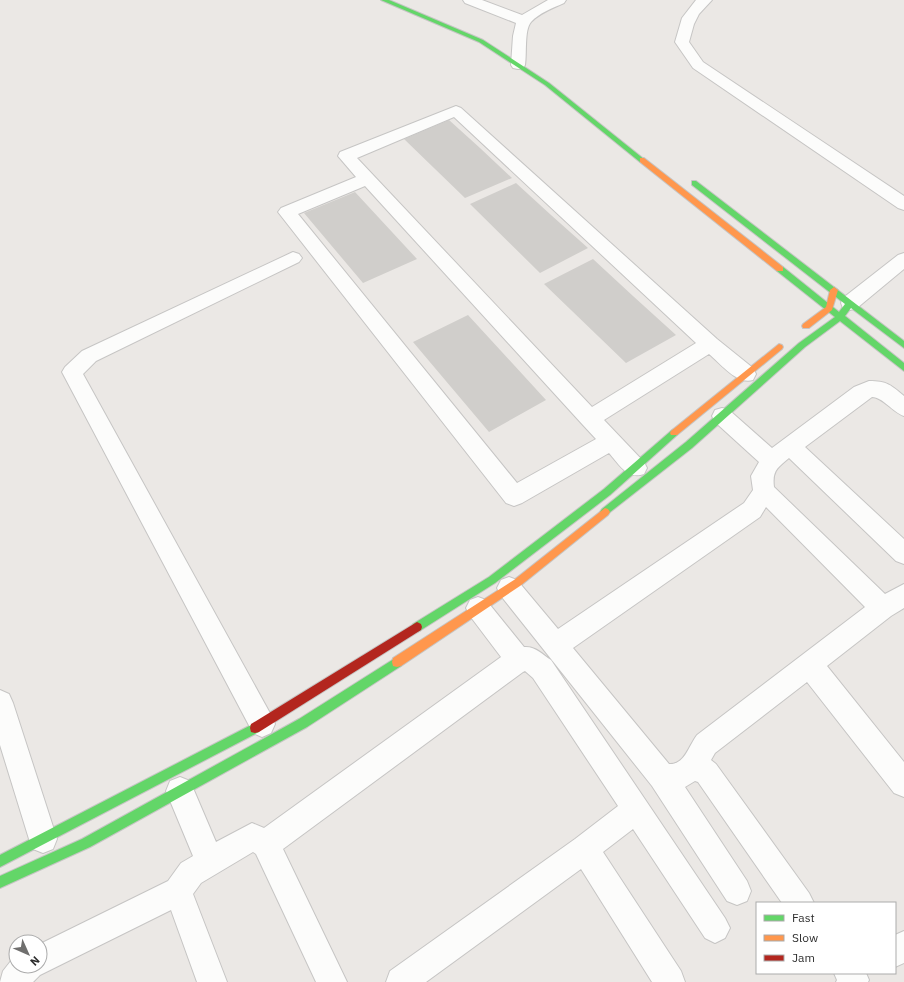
<svg xmlns="http://www.w3.org/2000/svg" width="904" height="982" viewBox="0 0 904 982" font-family="'IBM Plex Sans',sans-serif">
<style>
.building{fill:#d0cecb}
.lines{fill:none;stroke-linecap:round;stroke-linejoin:round}
.street-casing{stroke:#c6c5c4;stroke-width:2}
.fast-casing{stroke:#c6c5c4;stroke-width:2}
.slow-casing{stroke:#c6c5c4;stroke-width:2}
.jam-casing{stroke:#c6c5c4;stroke-width:2}
.street{fill:#fcfcfb;fill-rule:evenodd}
.fast{fill:#63d668;fill-rule:evenodd}
.slow{fill:#ff974d;fill-rule:evenodd}
.jam{fill:#b3261e;fill-rule:evenodd}
</style>
<rect width="100%" height="100%" fill="#ebe8e5"/>
<!-- building -->
<path class="building" d="M449,120L480,148L512,178L465,198L404,139Z
M516,183L551,215L588,248L540,273L470,204Z
M355,192L417,259L363,283L304,213Z
M593,259L633,296L676,335L626,363L544,284Z
M468,315L546,400L489,432L413,342Z"/>
<g class="lines">
<!-- street casing -->
<g class="street-casing">
<path id="street" d="M463,0H482L522,15L548,0H566L564,3C553,8 539,13 531,22C524,30 527,54 525,65L523,68L518,69L513,68L511,65L513,36L516,23L465,3Z
M696,0H712L699,14L694,24L689,42L703,62L904,196V210L898,208L693,68L675,42L682,18Z
M456,106L461,108L717,339L753,368L756,374L753,380C737,385 721,364 709,354L604,420L644,462L647,468L644,474C627,480 619,464 609,453L522,503L514,506L506,503L278,212L281,208L356,177L338,156L340,152ZM454,117L696,343L592,407L357,158ZM365,186L583,425L596,439L517,483L298,214Z
M293,252L299,254L302,258L299,262L96,361L83,374L271,715L275,724L271,733L262,737L253,733L62,372L65,367L82,351Z
M904,253V269L857,308L850,310L843,308L841,303L843,298L898,255Z
M869,381C887,381 891,385 904,396V416C892,412 883,397 872,397L805,447L904,539V564L896,561L789,458C777,468 772,471 774,487L885,594L904,584V608L891,616L827,666L904,762V797L894,793L807,682L715,753L711,760L716,764L809,893L814,903H782L698,782L695,781L685,787L747,881L751,891L747,901L737,905L727,901L652,786L501,596L497,588L501,580L509,577L517,580L558,629L744,503L753,490L751,476L759,462L715,422L712,416L715,410L722,408L729,410L772,448L854,387ZM766,507L865,607L697,735C689,745 685,765 669,764L573,648L760,517Z
M478,597L486,600L524,647C535,646 542,654 551,660L725,918L730,928L725,938L715,943L705,938L633,829L603,852L681,971L685,982H652L581,869L426,982H386L390,971L575,839L618,806L533,678L525,671L523,672L283,849L347,982H316L256,854L253,852L201,883L193,894L227,982H197L171,910L40,975L33,982H0L3,971L14,957H16V966H40V944L168,881L181,863L193,856L166,791L170,781L180,777L190,781L216,842L252,823L264,828L501,657L470,616L466,608L470,600Z
M0,690L9,694L13,703L57,839L53,849L43,853L33,849L29,839L0,745Z
M904,931V963L895,967V935Z
M834,973H866L869,980L868,982H836L837,980Z"/>
</g>
<!-- fast casing -->
<g class="fast-casing">
<path id="fast" d="M381,0H389L483,40L549,83L645,160L642,162H640L545,85L479,42Z
M692,181H696L904,341V348L851,308L845,316L904,363V371L840,321L805,347L692,448L605,516L602,515L600,512L602,509L686,442L799,343L835,317L777,271V267H783L839,312L845,304L692,185Z
M674,429L677,431L678,433L677,435L610,495L495,583L421,630L417,632L413,630L412,627L413,624L489,577L604,489L671,431Z
M397,657L401,658L402,662L401,666L307,727L90,847L0,888V876L82,839L299,719Z
M255,723L259,724L260,728L259,732L0,867V855Z"/>
</g>
<!-- slow casing -->
<g class="slow-casing">
<path id="slow" d="M640,158H644L783,267V271H777L640,162Z
M834,287L838,290L832,310L809,328H803L802,326L803,324L826,307L830,290Z
M779,344L782,345L783,347L782,349L677,435H671L670,433L671,431Z
M605,508L608,509L610,512L608,515L520,586L401,666L397,667L393,666L392,662L393,658L514,580Z"/>
</g>
<!-- jam casing -->
<g class="jam-casing">
<path id="jam" d="M417,622L421,624L422,627L421,630L259,732L255,733L251,732L250,728L251,724Z"/>
</g>
<!-- street -->
<use href="#street" class="street"/>
<!-- fast -->
<use href="#fast" class="fast"/>
<!-- slow -->
<use href="#slow" class="slow"/>
<!-- jam -->
<use href="#jam" class="jam"/>
</g>
<!-- legend -->
<rect x="756" y="902" width="140" height="72" fill="#ffffff" stroke="#ababab"/>
<rect x="764" y="915" width="20" height="6" fill="#63d668" stroke="#ababab"/>
<text x="792" y="922" font-size="12" fill="#2e2e2e">Fast</text>
<rect x="764" y="935" width="20" height="6" fill="#ff974d" stroke="#ababab"/>
<text x="792" y="942" font-size="12" fill="#2e2e2e">Slow</text>
<rect x="764" y="955" width="20" height="6" fill="#b3261e" stroke="#ababab"/>
<text x="792" y="962" font-size="12" fill="#2e2e2e">Jam</text>
<!-- north arrow -->
<g transform="translate(28 954) rotate(135)"><circle r="19" fill="#ffffff" stroke="#ababab"/>
<path d="M0-3L7 15L0 10L-7 15Z" fill="#706f6e"/>
<text y="-6" font-size="11" font-weight="bold" text-anchor="middle" fill="#2e2e2e">N</text>
</g>
</svg>
